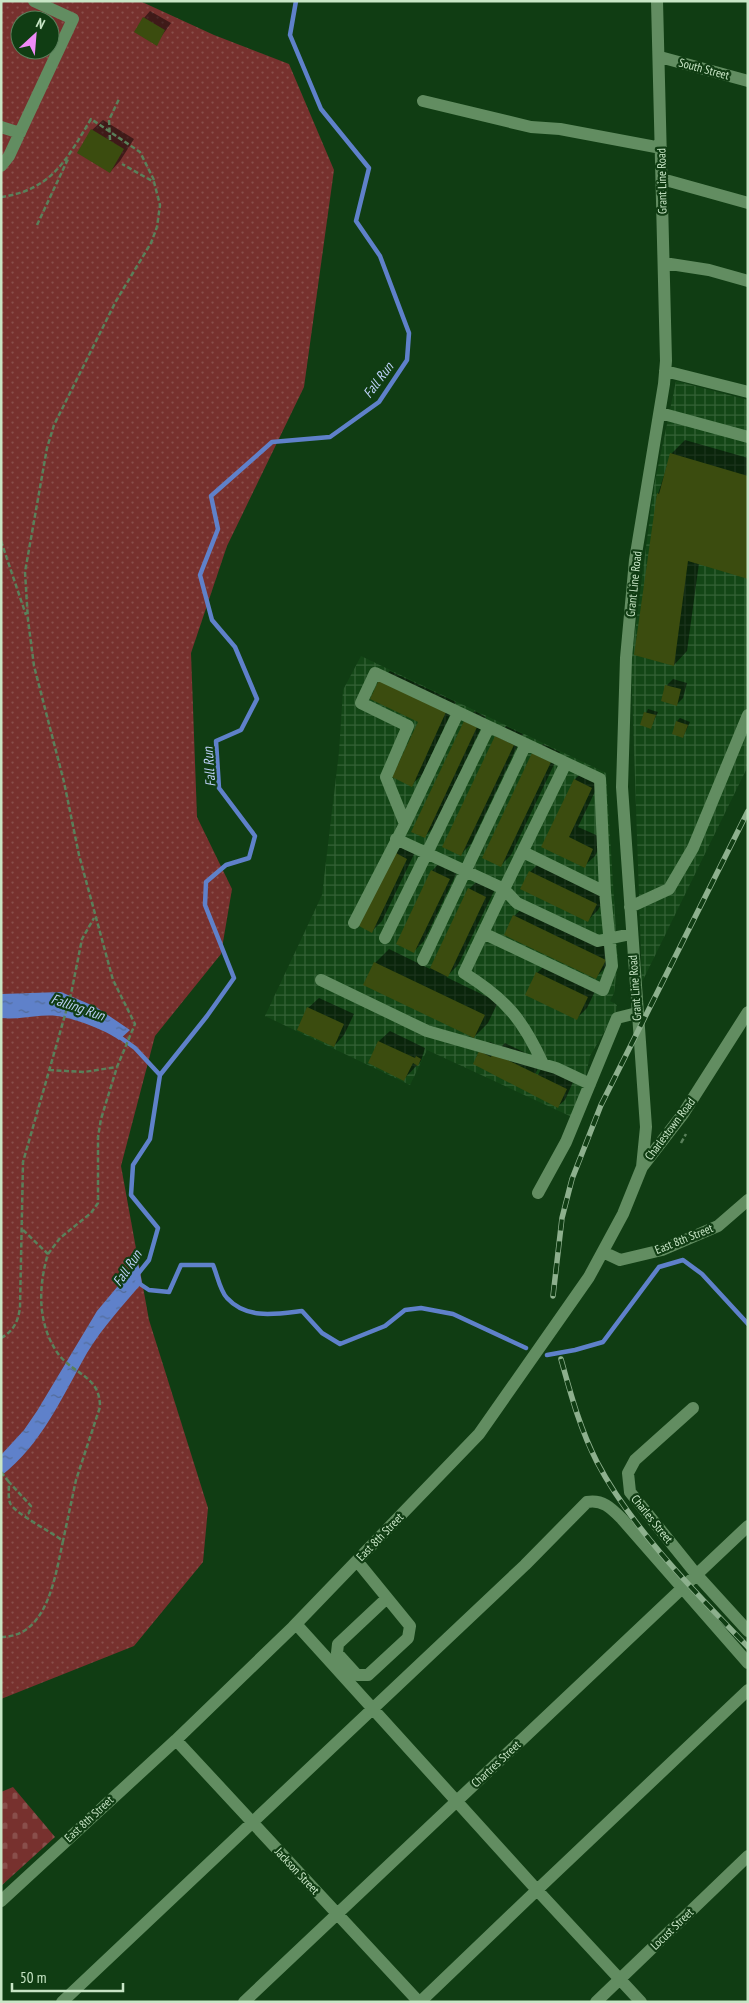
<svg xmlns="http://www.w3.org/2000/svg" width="749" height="2003" viewBox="0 0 749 2003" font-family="'PT Sans Narrow',sans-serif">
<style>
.industrial{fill:url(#industrial-grid)}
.grass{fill:url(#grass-dots);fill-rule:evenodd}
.cemetery{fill:url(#cemetery-stones)}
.water{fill:url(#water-ripples)}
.shadow{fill:#0007;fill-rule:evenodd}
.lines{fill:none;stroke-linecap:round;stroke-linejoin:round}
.stream{stroke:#5f81ca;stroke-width:4.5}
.building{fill:#3b4c0f}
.path{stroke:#59805a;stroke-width:2.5;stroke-dasharray:5 2.5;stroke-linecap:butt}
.minor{stroke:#628d61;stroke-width:12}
.rail-casing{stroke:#8db08d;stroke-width:5.5}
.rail{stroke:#103d13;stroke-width:4;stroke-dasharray:11;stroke-linecap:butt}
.labels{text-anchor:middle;stroke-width:4.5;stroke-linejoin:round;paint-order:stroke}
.street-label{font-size:12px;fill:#c8e6c6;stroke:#103d13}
.water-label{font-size:14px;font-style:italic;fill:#bdd1f9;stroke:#103d13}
</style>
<defs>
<pattern id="industrial-grid" width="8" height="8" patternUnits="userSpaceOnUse" patternTransform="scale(1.25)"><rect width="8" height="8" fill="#134616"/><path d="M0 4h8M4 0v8" fill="none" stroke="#346136"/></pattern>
<pattern id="grass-dots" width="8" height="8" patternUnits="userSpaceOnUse" patternTransform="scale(1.25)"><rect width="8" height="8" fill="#77312e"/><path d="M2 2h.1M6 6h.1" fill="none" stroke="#894f4b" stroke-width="1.8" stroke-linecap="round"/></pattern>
<pattern id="cemetery-stones" width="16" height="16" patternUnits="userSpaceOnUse" patternTransform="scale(1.25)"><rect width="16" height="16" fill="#77312e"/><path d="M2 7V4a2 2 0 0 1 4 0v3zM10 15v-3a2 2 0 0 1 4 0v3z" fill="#894f4b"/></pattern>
<pattern id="water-ripples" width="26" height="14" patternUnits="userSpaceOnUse" patternTransform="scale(1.25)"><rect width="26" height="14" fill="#5f81ca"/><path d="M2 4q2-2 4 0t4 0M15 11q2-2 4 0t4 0" fill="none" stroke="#536c98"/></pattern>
</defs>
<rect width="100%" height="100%" fill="#103d13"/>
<!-- industrial -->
<path class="industrial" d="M676,381L748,400V766L642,982L631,662L654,486Z
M361,656L606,773L618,962L614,993L610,1001L617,1005L616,1012L590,1056L582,1093L572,1117L427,1050L410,1085L265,1016L322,895L339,752L343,690Z"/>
<!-- grass -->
<path class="grass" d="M1,1H140L214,35L289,64L334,170L304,387L227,546L191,653L197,817L232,889L221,954L155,1036L121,1166L149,1320L208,1508L203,1562L134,1646L1,1699ZM20,20H50V50H20Z"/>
<!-- cemetery -->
<path class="cemetery" d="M13,1787L55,1837L1,1886V1792Z"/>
<!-- water -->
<path class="water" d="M61,992L96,1007L130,1030L119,1040C106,1030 73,1018 57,1016C38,1014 20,1020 1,1018V994Z
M138,1262L142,1283C123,1305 102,1328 87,1353C62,1397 42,1444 1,1476V1455L24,1430L37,1411L97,1311Z"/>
<!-- shadow -->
<path class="shadow" d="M150,11L171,23L156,44L144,18Z
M103,120L134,139L120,161L110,172L92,130Z
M685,440L748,458V578L699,563L687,651L674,665L658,494L671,454Z
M390,671L456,702L422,775L411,785L419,721L380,681Z
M673,679L687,683L683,698L677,704L667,685Z
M648,709L658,712L651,727L641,724Z
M475,711L486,717L435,826L424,837L465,721Z
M680,718L690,722L683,737L677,721Z
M506,726L523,734L471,844L461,854L496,737Z
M543,744L560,752L511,855L501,865L533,754Z
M585,769L602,777L578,827L603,838L595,856L584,866L543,846L575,779Z
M405,843L417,848L382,921L372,931L395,853Z
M442,860L459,868L424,941L414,951L432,871Z
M541,861L607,893L598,910L588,920L522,889L530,872Z
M479,879L496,887L458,965L446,977L498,1002L488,1023L474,1037L375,963L389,949L430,969L469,889Z
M525,906L615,949L606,967L596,977L514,916Z
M547,963L597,987L587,1008L577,1018L537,973Z
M319,998L354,1014L344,1035L334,1046L308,1008Z
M390,1031L425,1048L421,1061L404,1079L369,1063L379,1041Z
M490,1042L501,1047L505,1043L546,1063L573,1082L565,1100L558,1106L480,1052ZM538,1068L541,1069L536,1079H533Z"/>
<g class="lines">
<!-- stream -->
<path class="stream" d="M117,1035L135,1048L160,1075
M137,1275L149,1260L158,1228L131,1195L133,1165L150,1139L160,1075L207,1016L234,978L205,905L206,882L226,865L249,858L255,836L219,788L216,741L241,730L257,699L235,647L212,620L200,575L218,529L211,496L272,442L330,437L379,402L407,360L409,333L380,256L356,221L369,168L321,109L290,35L296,1
M137,1282L149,1290L169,1292L181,1265H213C217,1274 220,1291 227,1298C247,1320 277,1314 302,1311L322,1333L340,1344L385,1326L405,1310L421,1308L453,1314L526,1348
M547,1355L575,1350L603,1342L659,1267L683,1260L702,1274L748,1324"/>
</g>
<!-- building -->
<path class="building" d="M143,17L165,30L157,46L134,32Z
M91,129L124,149L110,173L77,153Z
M670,453L748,476V579L688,561L674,666L634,655L657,493L659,494Z
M379,680L446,712L412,787L392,777L418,722L370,699Z
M665,685L681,689L677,706L661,701Z
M644,712L656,715L651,729L640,725Z
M464,721L477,727L425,838L411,832Z
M676,721L688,725L683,738L672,734Z
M495,736L514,745L461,856L442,847Z
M532,753L551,762L501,867L482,858Z
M574,779L592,788L569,837L593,849L585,868L541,847Z
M394,852L407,859L372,933L359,926Z
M431,870L450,879L414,953L396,944Z
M529,871L597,904L588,922L520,889Z
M468,888L486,897L448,977L430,968Z
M513,915L606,960L596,979L504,935Z
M374,962L485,1015L474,1038L363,985Z
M536,972L588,997L577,1020L525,995Z
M307,1007L344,1024L334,1047L297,1030Z
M378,1041L415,1058L416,1056L421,1059L418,1066L413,1063L404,1081L368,1063Z
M479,1051L491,1057L493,1053L567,1089L558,1108L473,1064Z"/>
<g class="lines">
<!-- path -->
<path class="path" d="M110,140L109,120L119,99
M1,197C52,190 67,159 91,119L140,152L154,180
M37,225L68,159
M1,541L26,615
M49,1070L84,1072L117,1067
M681,1143L686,1134
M23,1230L48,1254C38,1287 37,1325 59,1355C75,1375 100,1376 100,1407L76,1480L63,1541
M48,1254L60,1238L91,1213L98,1203V1137L101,1119L117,1067L135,1024L113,980L79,855L64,782L34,666L28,620L25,572L47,448L54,425L116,301L151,243L157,227L160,205L154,182L122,164
M1,1338C14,1331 18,1321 20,1308L23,1162L71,994L82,939L94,918
M1,1472L9,1482
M1,1637C48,1637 55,1576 63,1541C52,1532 15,1514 10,1503C8,1497 9,1489 9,1482L31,1506L29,1513L25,1515"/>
<!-- minor -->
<path class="minor" d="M660,57L748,81
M423,101L531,127L560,129L661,148
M1,127L20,133
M1,166L9,156L73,19L34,1
M662,179L748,203
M664,263L709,270L748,281
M665,371L748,392
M660,413L748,437
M566,763L504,889L517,903L598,941L631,934
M405,824L458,713
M396,839L504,889L464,973C506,999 523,1020 543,1064
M630,907L669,889L693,848L748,715
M354,923L405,824L386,777L408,726L361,703L375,673L600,779L605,892
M483,933L603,990L612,966L605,892L523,852
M385,938L489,727
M423,960L526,744
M321,980L427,1031L556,1068L590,1084
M642,1167L646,1127L622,787L626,658L635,560L664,384L666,361L657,1
M538,1193L566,1142L617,1018L637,1013
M603,1252L620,1260L662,1250L718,1226L748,1200
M693,1408L635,1460L628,1473L630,1492L696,1574L748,1631
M357,1561L410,1626L408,1638L368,1675H357L337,1653L338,1644L387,1598
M296,1624L537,1890L748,1690
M176,1740L419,2002
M1,1901L176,1740L293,1627L479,1434L589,1277L623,1214L642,1167L683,1114L748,1012
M62,2002L525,1565L587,1502C603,1499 612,1509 622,1519L748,1663
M244,2002L748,1526
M420,2002L537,1890L641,2002
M596,2002L748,1856"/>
<!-- rail casing -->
<g class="rail-casing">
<path id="rail" d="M553,1296L562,1218L572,1179L601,1105L748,811
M561,1359C571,1395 580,1429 597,1462C632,1529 696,1593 748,1647"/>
</g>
<!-- rail -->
<use href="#rail" class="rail"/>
</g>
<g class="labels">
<!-- street labels -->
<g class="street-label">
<text transform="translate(704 69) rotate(15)" y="4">South Street</text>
<text transform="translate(662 181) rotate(-91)" y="4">Grant Line Road</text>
<text transform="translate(634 584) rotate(-84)" y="4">Grant Line Road</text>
<text transform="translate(635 988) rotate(-94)" y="4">Grant Line Road</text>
<text transform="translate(670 1129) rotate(-53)" y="4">Charlestown Road</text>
<text transform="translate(684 1239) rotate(-22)" y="4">East 8th Street</text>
<text transform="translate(652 1519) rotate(51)" y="4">Charles Street</text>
<text transform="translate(380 1537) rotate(-46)" y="4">East 8th Street</text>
<text transform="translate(496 1764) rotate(-43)" y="4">Chartres Street</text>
<text transform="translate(89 1819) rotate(-43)" y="4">East 8th Street</text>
<text transform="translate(297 1871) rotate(47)" y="4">Jackson Street</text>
<text transform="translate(672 1929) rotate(-44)" y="4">Locust Street</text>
</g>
<!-- water labels -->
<g class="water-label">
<text transform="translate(378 380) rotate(-53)" y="5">Fall Run</text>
<text transform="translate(209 767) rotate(-94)" y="5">Fall Run</text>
<text transform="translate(78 1007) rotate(19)" y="5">Falling Run</text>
<text transform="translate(127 1268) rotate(-56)" y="5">Fall Run</text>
</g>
</g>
<!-- border -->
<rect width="749" height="2003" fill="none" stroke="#c8e6c6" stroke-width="5"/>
<!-- north arrow -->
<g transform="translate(35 35) rotate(26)"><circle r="24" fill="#103d13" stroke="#5a815b"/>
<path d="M0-4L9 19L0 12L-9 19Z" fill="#ef8bf7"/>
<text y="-8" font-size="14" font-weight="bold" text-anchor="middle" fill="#c8e6c6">N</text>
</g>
<!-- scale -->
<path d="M12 1983v8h111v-8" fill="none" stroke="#c8e6c6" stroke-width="2.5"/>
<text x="20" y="1983" font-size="15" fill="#c8e6c6" stroke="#103d13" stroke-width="4" paint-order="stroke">50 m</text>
</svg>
